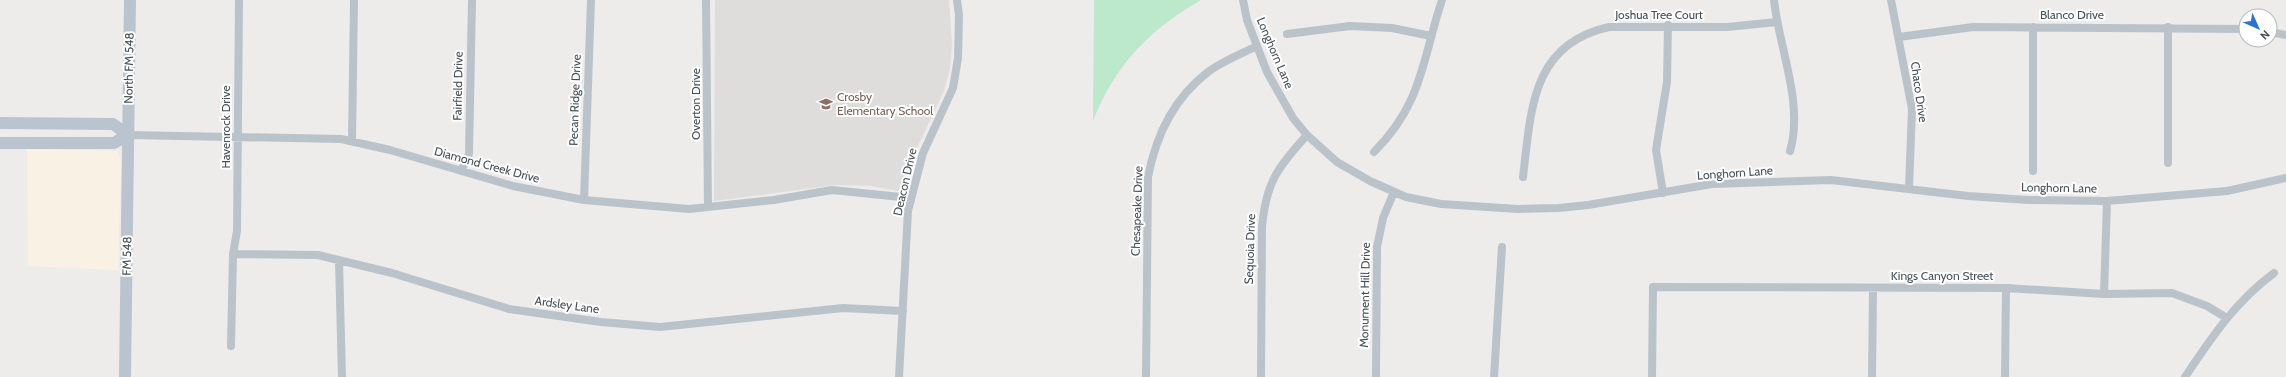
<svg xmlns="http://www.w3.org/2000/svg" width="2286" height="377" viewBox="0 0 2286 377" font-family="Cabin,sans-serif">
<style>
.commercial{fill:#f9f2e4}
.education{fill:#dfdcdc}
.green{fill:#bce9cc}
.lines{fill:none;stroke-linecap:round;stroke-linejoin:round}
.street{stroke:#bac3ca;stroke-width:8}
.secondary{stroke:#bac4ce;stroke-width:12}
.labels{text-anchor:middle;stroke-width:4;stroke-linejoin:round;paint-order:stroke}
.street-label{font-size:12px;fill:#454f57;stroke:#fff}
.education-label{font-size:12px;fill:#785e54;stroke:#fff;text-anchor:start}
</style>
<rect width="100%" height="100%" fill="#eeebeb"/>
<!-- commercial -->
<path class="commercial" d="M27,149L118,151L121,162L118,270L28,266Z"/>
<!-- education -->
<path class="education" d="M715,0H949L952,45L950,69L944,91L916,150L903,190L898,191L871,186L836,185L714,201Z"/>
<!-- green -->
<path class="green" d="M1094,0H1201C1149,30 1115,65 1093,121Z"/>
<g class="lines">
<!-- street -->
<path class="street" d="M706,0L708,207
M1243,0L1247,20L1267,72L1293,118L1307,135L1337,162L1370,181L1406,197L1441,204L1518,209L1559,208L1588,205L1712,184L1831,180L1968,196L2028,200L2107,201L2227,191L2286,178
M1774,0C1779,48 1804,104 1790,151
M1891,0L1912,109L1909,188
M2270,32L2286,35
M1287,34L1350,26L1392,28L1431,36
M1899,37L1973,27L2246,29
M128,135L341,139L390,150L513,186L584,200L689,209L774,200L832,190L911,198
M352,141L354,0
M1374,152C1423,103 1422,60 1442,0
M2168,163V27
M461,171L469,154L472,0
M2033,171V27
M1523,177C1531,111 1531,44 1609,27H1727L1777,22
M1663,193L1656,150L1667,82L1668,25
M584,200L591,0
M233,254L318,255L392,273L509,309L601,322L660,327L843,308L903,311
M339,261L342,377
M2104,294L2107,201
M231,346L233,254L237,231L239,0
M899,377L908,211L923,153L953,88L958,58L959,15L957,0
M1146,377L1148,177C1156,135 1174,98 1208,72C1223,61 1241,54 1257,46
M1261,377L1262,227C1266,182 1278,167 1307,135
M1376,377L1377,247L1383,218L1394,192
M1494,377L1502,247
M1652,377L1653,287L2006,288L2104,294L2172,293L2207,306L2225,317
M1872,377L1873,288
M2005,377L2006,288
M2185,377C2212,337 2235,302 2274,273"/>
<!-- secondary -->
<path class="secondary" d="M0,123L113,124L128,135
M0,143H114L128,135
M125,377L130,0"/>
</g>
<!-- icons -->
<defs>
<g id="school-bare" transform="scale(1.08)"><path d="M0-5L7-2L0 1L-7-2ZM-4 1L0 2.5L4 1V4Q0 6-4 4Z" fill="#8d6e63" stroke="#fff" stroke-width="2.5" paint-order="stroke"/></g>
</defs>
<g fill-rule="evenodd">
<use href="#school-bare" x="826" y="104"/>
</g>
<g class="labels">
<!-- street labels -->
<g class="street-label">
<text x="1659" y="19">Joshua Tree Court</text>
<text x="2072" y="19">Blanco Drive</text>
<text transform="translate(1275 53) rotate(67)" y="4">Longhorn Lane</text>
<text transform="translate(129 68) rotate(-89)" y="4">North FM 548</text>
<text transform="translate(458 86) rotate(-89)" y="4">Fairfield Drive</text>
<text transform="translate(1919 92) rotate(82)" y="4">Chaco Drive</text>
<text transform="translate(575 100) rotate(-88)" y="4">Pecan Ridge Drive</text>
<text transform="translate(696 104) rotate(-90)" y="4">Overton Drive</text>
<text transform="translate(226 127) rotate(-90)" y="4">Havenrock Drive</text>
<text transform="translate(487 165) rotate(15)" y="4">Diamond Creek Drive</text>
<text transform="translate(1735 173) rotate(-4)" y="4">Longhorn Lane</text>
<text transform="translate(905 182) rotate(-77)" y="4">Deacon Drive</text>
<text transform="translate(2059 188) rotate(1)" y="4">Longhorn Lane</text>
<text transform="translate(1137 211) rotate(-88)" y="4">Chesapeake Drive</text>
<text transform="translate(1250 249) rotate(-88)" y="4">Sequoia Drive</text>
<text transform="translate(127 256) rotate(-89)" y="4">FM 548</text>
<text x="1942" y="280">Kings Canyon Street</text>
<text transform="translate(1365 295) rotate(-89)" y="4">Monument Hill Drive</text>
<text transform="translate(567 305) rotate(8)" y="4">Ardsley Lane</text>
</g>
<!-- education labels -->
<g class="education-label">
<text x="837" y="101">Crosby<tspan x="837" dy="14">Elementary School</tspan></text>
</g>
</g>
<!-- north arrow -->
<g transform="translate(2258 28) rotate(135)"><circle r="19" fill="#ffffff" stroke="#b5b9bc"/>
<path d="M0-3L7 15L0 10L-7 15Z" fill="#2876cb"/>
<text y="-6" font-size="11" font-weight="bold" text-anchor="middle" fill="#454f57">N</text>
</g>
</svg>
